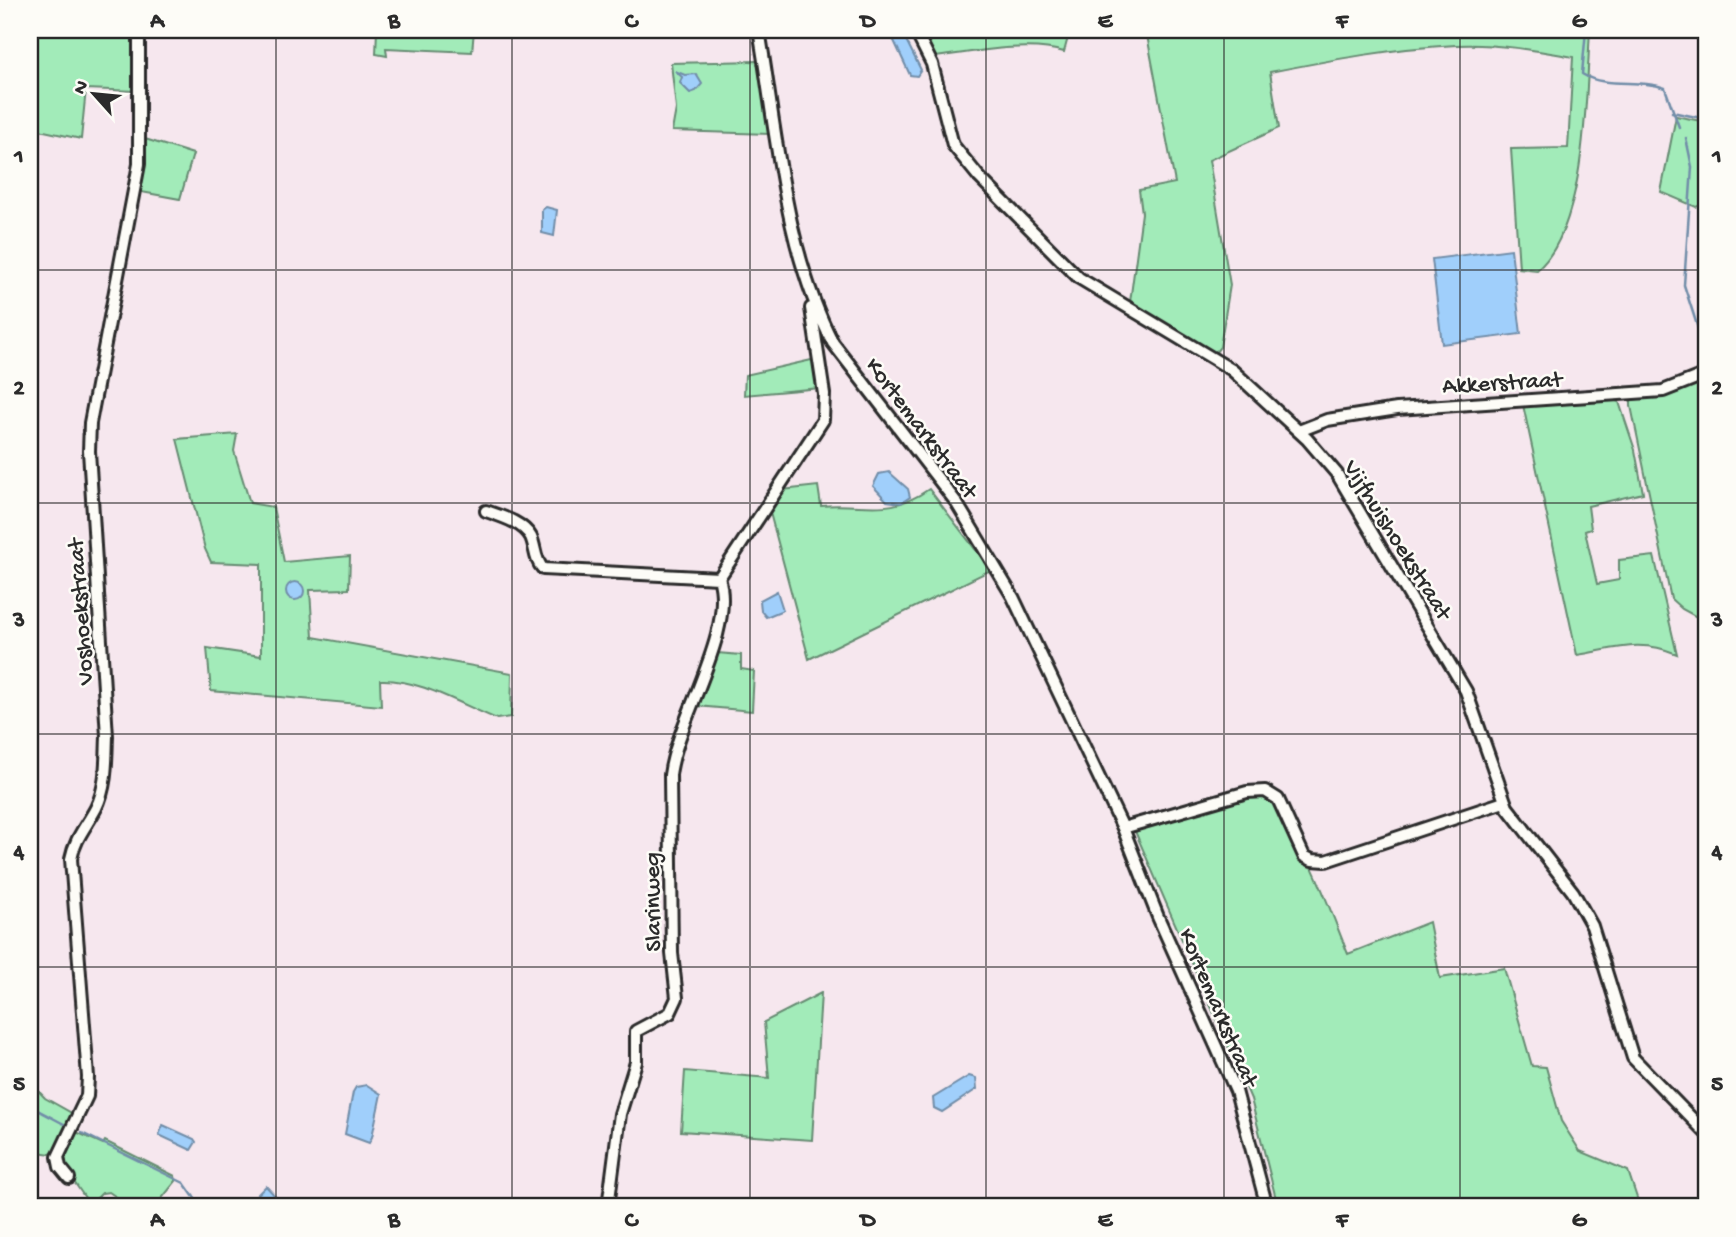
<svg xmlns="http://www.w3.org/2000/svg" width="1736" height="1237" viewBox="0 0 1736 1237" font-family="'Gochi Hand',sans-serif">
<style>
.green{fill:#a2ebb9;stroke:#668b72;stroke-width:2}
.water{fill:#a0cffb;stroke:#718da8;stroke-width:2}
.lines{fill:none;stroke-linecap:round;stroke-linejoin:round}
.stream{stroke:#718da8;stroke-width:2.5}
.minor-casing{stroke:#2b2b2b;stroke-width:16}
.minor{stroke:#fdfcf7;stroke-width:10}
.grid{fill:none;stroke:#2b2b2b;stroke-width:2;stroke-opacity:0.55}
.labels{text-anchor:middle;stroke-width:5;stroke-linejoin:round;paint-order:stroke}
.street-label{font-size:24px;fill:#2b2b2b;stroke:#fdfcf7}
.neatline{fill:none;stroke:#2b2b2b;stroke-width:2.5}
.grid-label{font-size:23px;text-anchor:middle;font-weight:bold;fill:#2b2b2b}
</style>
<rect width="100%" height="100%" fill="#f6e7ee"/>
<filter id="ink" filterUnits="userSpaceOnUse"><feTurbulence type="fractalNoise" baseFrequency=".0143" numOctaves="2"/><feDisplacementMap in="SourceGraphic" scale="14" xChannelSelector="R" yChannelSelector="G"/><feConvolveMatrix kernelMatrix="1 2 1 2 8 2 1 2 1" color-interpolation-filters="sRGB"/></filter>
<g filter="url(#ink)">
<!-- green -->
<path class="green" d="M33,30H134L136,91L86,89L81,139L30,128V47Z
M377,30H474L472,52L386,48L387,56L376,54Z
M920,30H1070L1064,52C1029,41 973,52 936,57L928,49Z
M1146,30H1590C1586,92 1587,228 1537,270L1519,268L1511,149L1568,148L1573,57C1534,50 1495,43 1456,45C1394,48 1331,60 1270,72L1279,128L1209,160L1230,285L1220,347L1215,353L1130,302L1142,213L1139,190L1175,183Z
M758,61L770,134L672,131L676,109L671,63Z
M1676,116L1706,122V203L1696,207L1661,192Z
M145,139L193,154L180,199L136,191Z
M816,359L820,388L744,395L745,375Z
M1706,379V622L1682,609L1671,599L1631,406V399L1671,394Z
M1609,399L1619,402L1635,450L1643,493L1588,506L1591,529L1585,531L1597,584L1619,580V560L1654,556L1677,654C1640,638 1615,649 1577,655L1523,405Z
M237,434L234,451L250,503L273,507L284,562L350,556L349,589L310,590L313,637L512,673L511,717L497,719C462,705 418,678 380,680L381,706L211,691L207,648L261,656V564L211,562L205,549L177,439Z
M818,486L821,506C866,502 889,517 929,489L991,570L809,659L769,509L782,490Z
M717,653L741,655V669L754,671L752,711L697,706Z
M1262,795C1299,818 1331,913 1348,954L1429,922L1440,978L1504,968L1532,1066L1546,1067L1561,1121L1580,1151L1628,1171L1640,1207H1278L1251,1099L1134,829Z
M821,993L812,1140L681,1131L685,1071L769,1078L764,1022Z
M30,1082L45,1098L75,1115L62,1142L51,1154L30,1151Z
M74,1131L103,1144L105,1141L175,1176L176,1181L155,1207H131L109,1192L102,1193L90,1205L61,1163Z"/>
<!-- water -->
<path class="water" d="M521,30H550C544,43 528,41 521,30Z
M889,30H901L921,70L917,76L910,75Z
M675,71L685,75L696,74L702,84L696,91L690,93L680,83L682,77Z
M546,207L557,210L554,236L542,233V210Z
M1511,249L1521,334L1442,344L1432,259Z
M889,472L908,489L910,497L901,503L887,501L873,486L879,474Z
M286 591a9 9 0 1 1 18 0a9 9 0 1 1-18 0Z
M777,591L783,610L766,617L761,611L760,600Z
M969,1076L976,1078L977,1089L942,1112L934,1108L933,1098Z
M367,1085L381,1094L372,1137L369,1143L345,1134L353,1092L356,1087Z
M163,1125L194,1139L196,1142L191,1150L159,1135Z
M266,1186L278,1199L277,1207H260L256,1196Z"/>
<g class="lines">
<!-- stream -->
<path class="stream" d="M1586,30L1582,74C1606,89 1639,78 1665,88L1679,127
M1672,112L1706,119
M1686,138L1692,167L1684,285L1706,353
M1706,448V464
M30,1106L64,1124
M82,1133L184,1183L201,1207"/>
<!-- minor casing -->
<g class="minor-casing">
<path id="minor" d="M759,30C777,135 784,248 833,343L956,502L1013,597L1123,828L1158,917L1236,1091L1267,1207
M915,30L932,64L953,145L979,177L1079,278L1232,370L1307,439L1337,474L1466,691L1507,807L1573,892L1592,926L1633,1058L1706,1133
M1299,431L1327,420L1397,409L1663,391L1706,374
M486,511C500,516 523,522 531,537C536,548 534,559 543,569L719,578
M1123,828L1247,792L1265,791L1278,799L1304,856L1312,860L1326,861L1504,802
M69,1178L60,1167L58,1157L87,1096L88,1077L71,859C75,838 86,827 96,808C107,786 106,760 107,736L89,451L90,423L139,164V30
M608,1207L620,1114L636,1062V1031L670,1013L677,998L672,953L670,775C677,719 736,632 719,578L823,420L824,394L811,308"/>
</g>
<!-- minor -->
<use href="#minor" class="minor"/>
</g>
</g>
<!-- grid -->
<path class="grid" d="M276,30V1207M512,30V1207M750,30V1207M986,30V1207M1224,30V1207M1460,30V1207M30,270H1706M30,503H1706M30,734H1706M30,967H1706"/>
<g class="labels">
<!-- street labels -->
<g class="street-label">
<text transform="translate(1502 381) rotate(-3)" y="8">Akkerstraat</text>
<text transform="translate(923 427) rotate(53)" y="8">Kortemarkstraat</text>
<text transform="translate(1399 539) rotate(58)" y="8">Vijfhuishoekstraat</text>
<text transform="translate(79 612) rotate(-94)" y="8">Voshoekstraat</text>
<text transform="translate(651 902) rotate(-91)" y="8">Slarinweg</text>
<text transform="translate(1220 1007) rotate(67)" y="8">Kortemarkstraat</text>
</g>
</g>
<!-- margin -->
<rect width="1736" height="1237" fill="none" stroke="#fdfcf7" stroke-width="77"/>
<!-- north arrow -->
<g transform="translate(94 94) rotate(297)" stroke="#fdfcf7" stroke-width="5" paint-order="stroke">
<path d="M0-5L12 26L0 18L-12 26Z" fill="#2b2b2b"/>
<text y="-10" font-size="19" font-weight="bold" text-anchor="middle" fill="#2b2b2b">N</text>
</g>
<rect x="38" y="38" width="1660" height="1160" class="neatline"/>
<g class="grid-label">
<text x="157" y="27">A</text>
<text x="394" y="27">B</text>
<text x="631" y="27">C</text>
<text x="868" y="27">D</text>
<text x="1105" y="27">E</text>
<text x="1342" y="27">F</text>
<text x="1579" y="27">G</text>
<text x="19" y="162">1</text>
<text x="1717" y="162">1</text>
<text x="19" y="394">2</text>
<text x="1717" y="394">2</text>
<text x="19" y="626">3</text>
<text x="1717" y="626">3</text>
<text x="19" y="858">4</text>
<text x="1717" y="858">4</text>
<text x="19" y="1090">5</text>
<text x="1717" y="1090">5</text>
<text x="157" y="1226">A</text>
<text x="394" y="1226">B</text>
<text x="631" y="1226">C</text>
<text x="868" y="1226">D</text>
<text x="1105" y="1226">E</text>
<text x="1342" y="1226">F</text>
<text x="1579" y="1226">G</text>
</g>
</svg>
